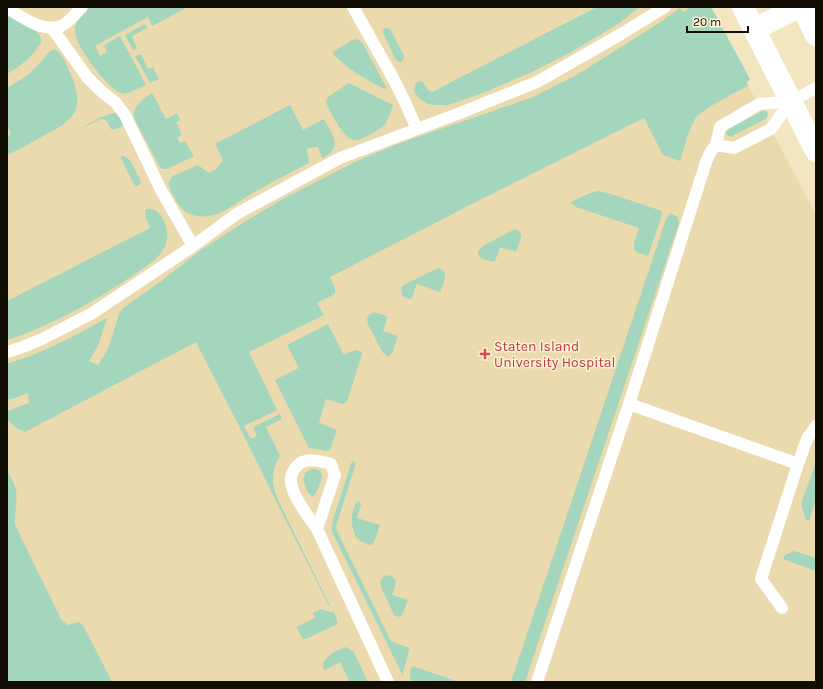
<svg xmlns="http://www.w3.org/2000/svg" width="823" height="689" viewBox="0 0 823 689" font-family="Karla,sans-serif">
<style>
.built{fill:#ebdaae}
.green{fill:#a4d5bd}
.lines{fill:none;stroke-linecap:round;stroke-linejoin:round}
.lane{stroke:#fff;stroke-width:12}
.street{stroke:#fff;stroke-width:22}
.secondary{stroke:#fff;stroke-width:22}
.health-dot{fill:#e0444e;stroke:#fef3d6;stroke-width:1.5}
.labels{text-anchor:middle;stroke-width:3;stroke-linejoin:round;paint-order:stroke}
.health-label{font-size:14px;fill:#be3a42;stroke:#fef3d6;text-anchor:start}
</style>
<rect width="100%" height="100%" fill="#f4e5c1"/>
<!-- built -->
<path class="built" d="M7,7H711L750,79L748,80L747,83L816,215V682H7Z"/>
<!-- green -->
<path class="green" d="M87,7H188L152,26L148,17L95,46L100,56L107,52L104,45L120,36L146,85L128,93C125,94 123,94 119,92C106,86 75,46 75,31C75,22 81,14 87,7Z
M597,7H639L621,22L600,35L571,52L532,72L483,93L448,105H433L428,104L420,99L415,93L414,88L416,83L419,81H422L428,90L432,92Z
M690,7H711L750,79L747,82L748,86C736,92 702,109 695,119C689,129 684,148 680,161L663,155L644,118L472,204L330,277L335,288V293L331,296L317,303L324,315L249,352L277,410L244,426L251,439L257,436L253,427L280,414L282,419L266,427L280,456C271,472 271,481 277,498L331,608L329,606L274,497L243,434L196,342L25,432L16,428L7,419V411L29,403L28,393L12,399L7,400V364L33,355L66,340L107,318L98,346L89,361L98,365L108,349L119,314L123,308L160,282L201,250L241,224L286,197L359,160L400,143L533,97L575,76L659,23L680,8L684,12Z
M7,15L34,29C37,32 41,36 41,40C42,46 24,63 18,67C15,69 11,71 7,74Z
M145,24L147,28L132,36L137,48L133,50L125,35Z
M385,28H387L390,29L404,56L403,60L401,62H399L396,60L383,33V30Z
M356,39L362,42L386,87V88L384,89C365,79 349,70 334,55L333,53L334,51L352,40Z
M53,49C63,52 67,66 71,75C85,109 75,120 45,135C32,142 20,149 7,155V137L11,134L9,129H7V88C19,81 29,75 38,65C43,60 47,53 53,49Z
M141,54L148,69L153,67L159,79L150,83L135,56Z
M349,83L393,105C391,111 389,118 386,123C382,129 360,142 353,140C343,137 329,111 326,102L327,99L328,97Z
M152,93L166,119L177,113L180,120L176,122L182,135L177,138L180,143L185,141L194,156L167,169H162L159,166L136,122C135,119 134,117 134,115C134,105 144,98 152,93Z
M290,105L303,130L324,119C328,128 339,140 333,150C330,154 326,156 322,158L318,147L307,148L309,163C290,173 270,183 251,194C239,201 227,211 214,215C206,217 197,217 189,214C178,208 173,195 168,184L170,179L173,176L198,165L209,173L216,169L223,160L215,144Z
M765,110L768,113L767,118L732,136L731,137L727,135L726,132L728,129Z
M113,113L119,114L123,125C120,128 115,130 111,129C109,124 107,118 101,119L78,130L99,118Z
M121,156H124L130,160L141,182L140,184L138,186H136L133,183L121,158Z
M598,191L608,193L662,211L661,218L648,256L636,252L634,249V243L639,228L576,207C574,204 572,203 569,203L590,193Z
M147,209C161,206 169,228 167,240C166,247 161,253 156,259C111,292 60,323 7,340V301L150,228L145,217V211Z
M670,213C675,215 679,217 679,223L525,682H511L666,219Z
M513,230C528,229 518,245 516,252L500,247L496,259L494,262L483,259L479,256L478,251L483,246Z
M438,268C451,271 443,284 440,292L417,284L412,297L411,299H408L402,296L401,289L402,286Z
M374,312L384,315L387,317V319L383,331L398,336L393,351L390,356H388L383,353L368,325L367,318L370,314Z
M328,324L344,355C350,352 356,347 362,353V354L347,402L343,404L326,399L319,423L333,428L336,430V433L330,450L325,451L318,449L309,448L275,380L299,368L287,345Z
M352,461L356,463L338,520L336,528L337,531L391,641L409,648C409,658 403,666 403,676L332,532V529L333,520Z
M816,462V500L809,521L806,520L801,504Z
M311,469C329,468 320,484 316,493L315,495L312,496L308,493L303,479L306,472Z
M7,471C10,476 14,482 16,489C18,501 14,513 15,525L61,619L64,622L68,625L79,622L83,625L112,682H7Z
M358,501L360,502L361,505L357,518L380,525L374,542L371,545C366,544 361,542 357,538C350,529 350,508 358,501Z
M794,551L816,558V571L783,559L785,555Z
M386,575C400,577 395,586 392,595L408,600L402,615L400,617L396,616L394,615L381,587C380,582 381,578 386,575Z
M321,609L334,613L337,619V624L306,639H303L296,627L315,618L313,613Z
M346,647L354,652L368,682H350L340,662L325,670L323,669C322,656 337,651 346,647Z
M412,666L459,682H414C407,678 410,673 412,666Z"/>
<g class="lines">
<!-- lane -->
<path class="lane" d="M353,7L393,78L404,100L417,129
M7,8C22,17 42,33 61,26C69,23 76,13 82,7
M52,28L87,77L101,91L116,103L125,115L161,190L193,246
M716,145L734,148L771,129L791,101
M7,352L20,348L40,340L91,314L193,246L238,213L340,158L460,113L537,82L621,34L665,7
M629,404L798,464
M317,529L335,475L331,464C319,461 305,456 296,467C293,471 290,476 291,481C291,495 309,517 317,529L388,682
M782,608L761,579L798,464L807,439L816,426
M537,682L629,404L706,162L711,151L716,145L720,127L759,104L791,101L816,88"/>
<!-- street -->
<path class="street" d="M755,29L799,7"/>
<!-- secondary -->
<path class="secondary" d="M743,7L816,151
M802,7L816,35"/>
</g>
<!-- markers -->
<path class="health-dot" d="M483 348h4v4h4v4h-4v4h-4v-4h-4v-4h4z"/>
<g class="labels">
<!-- health labels -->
<g class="health-label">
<text x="494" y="351">Staten Island<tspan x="494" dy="16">University Hospital</tspan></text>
</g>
</g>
<!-- border -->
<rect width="823" height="689" fill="none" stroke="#130e03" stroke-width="16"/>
<!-- scale -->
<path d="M687 26v6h61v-6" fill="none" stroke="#130e03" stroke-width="2"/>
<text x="693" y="26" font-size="12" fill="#130e03" stroke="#fef3d6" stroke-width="3" paint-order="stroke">20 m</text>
</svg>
